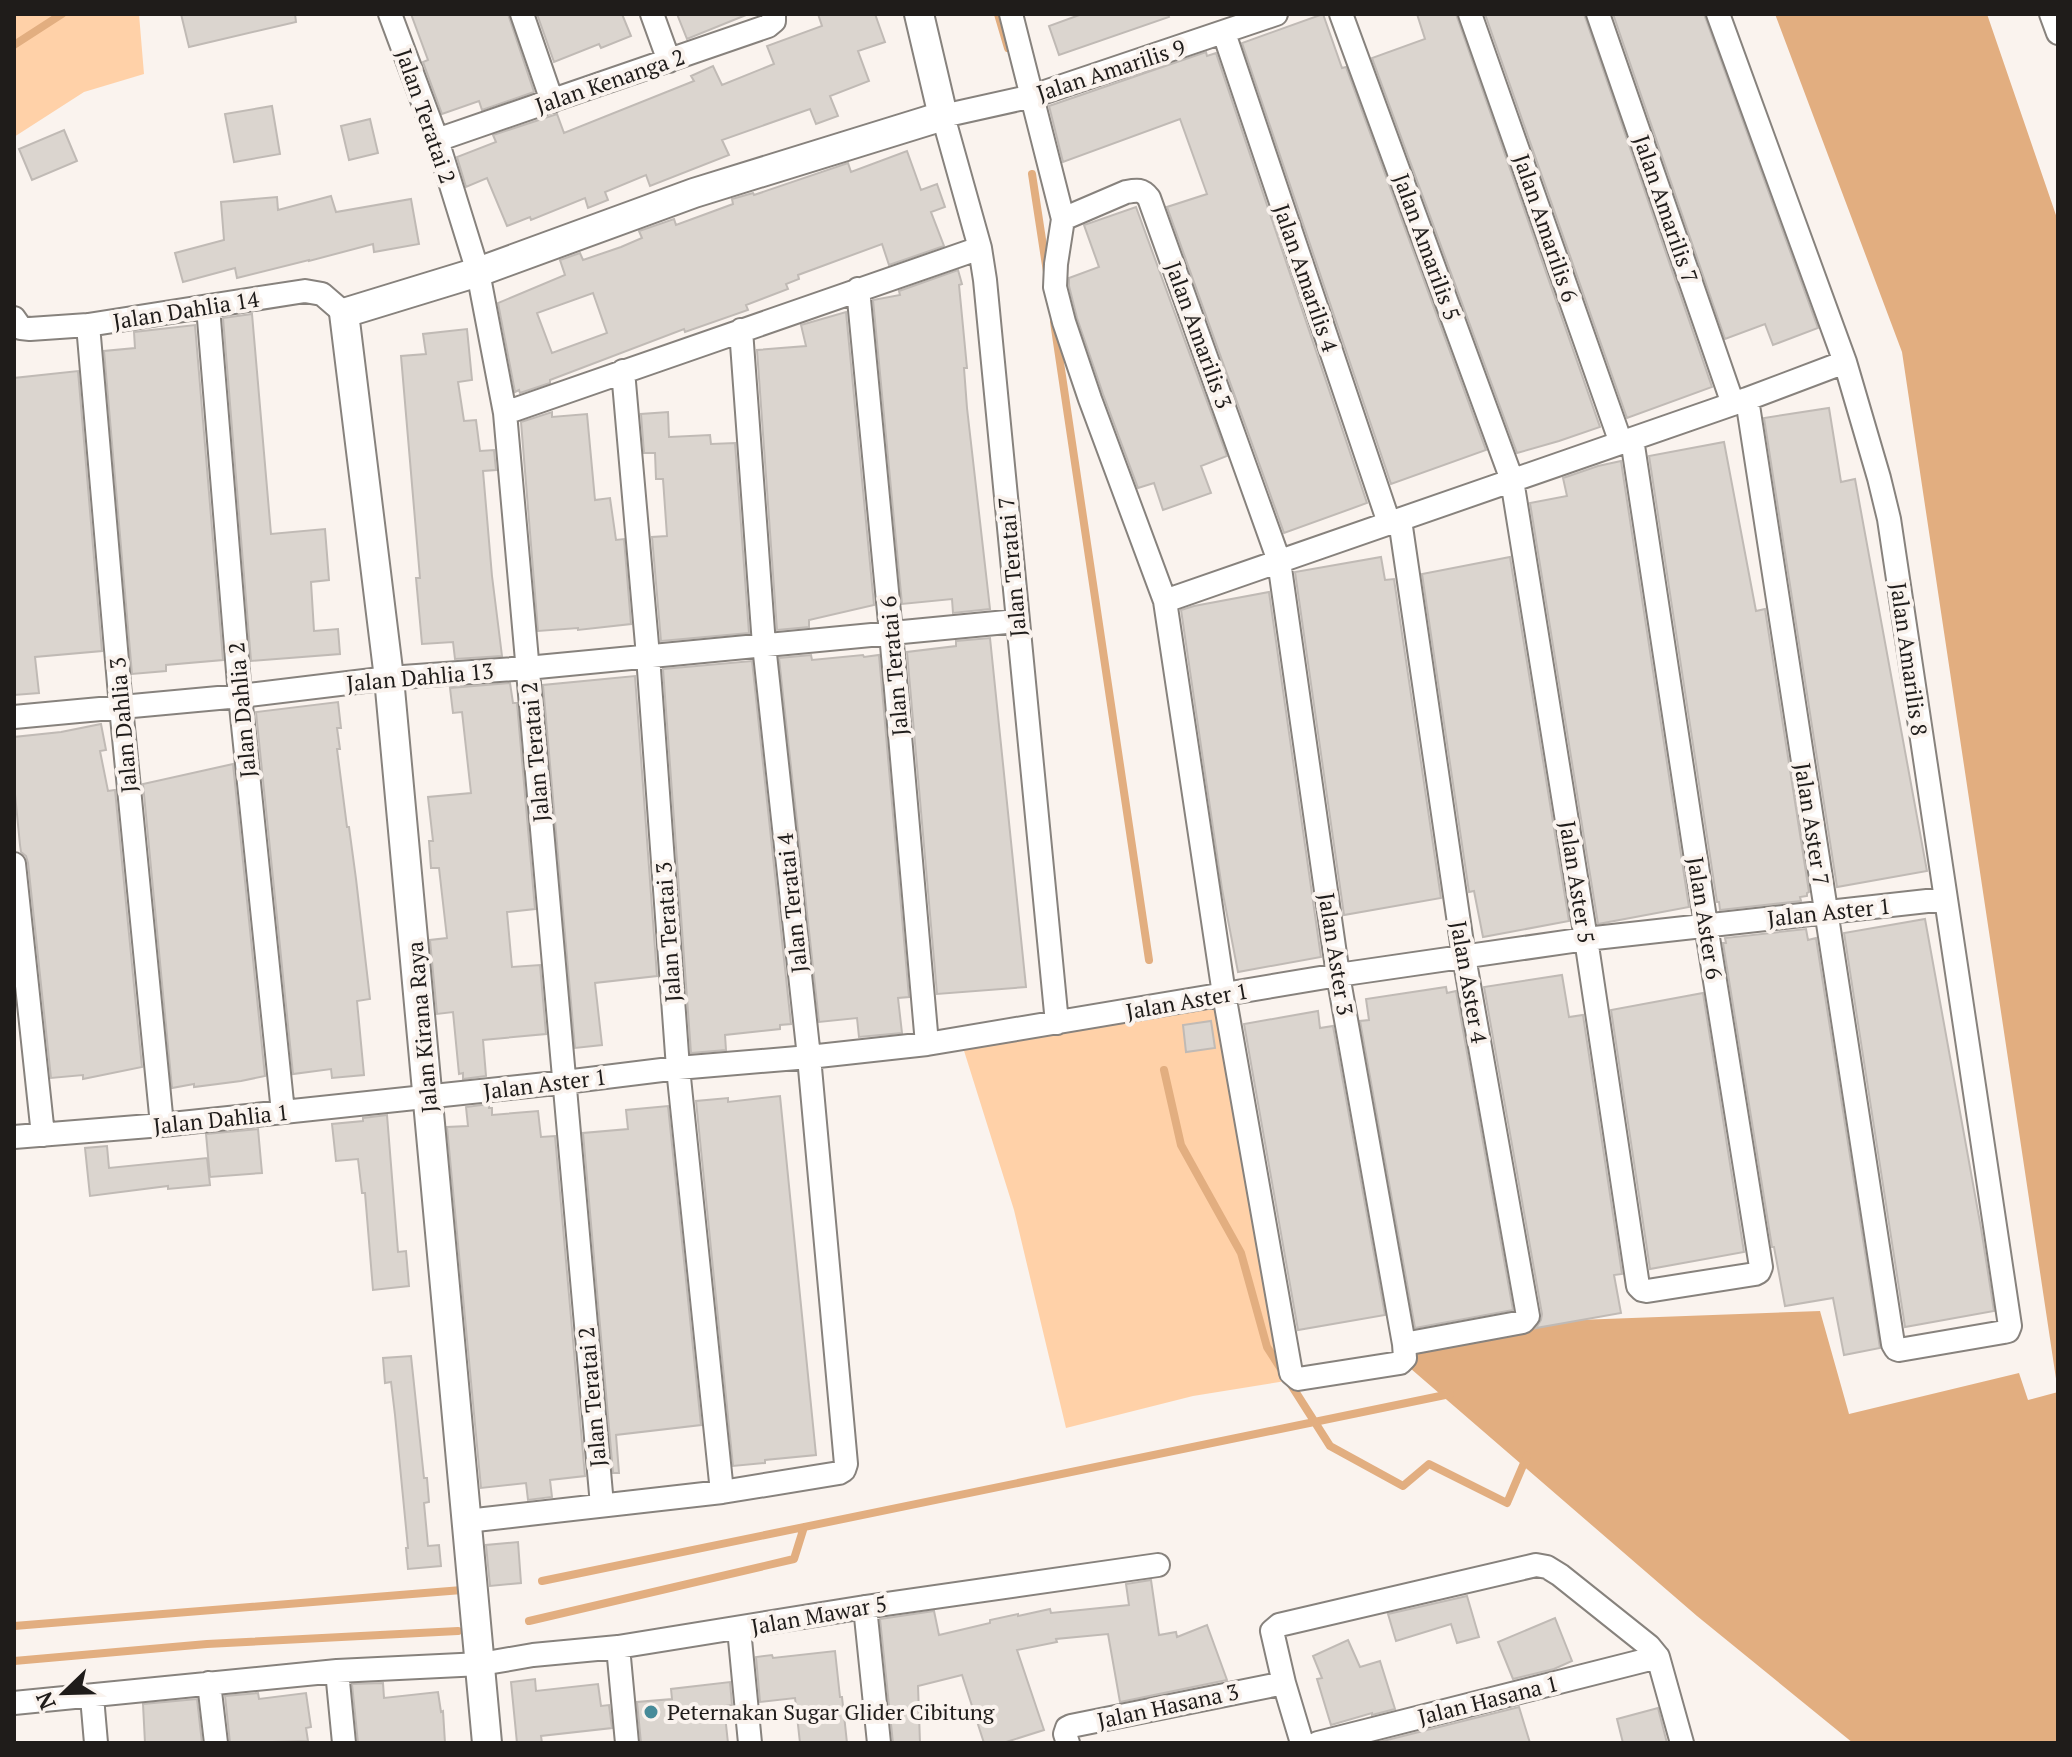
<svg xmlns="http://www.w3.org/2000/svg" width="2072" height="1757" viewBox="0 0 2072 1757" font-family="'PT Serif',serif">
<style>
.green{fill:#ffd1a8}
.water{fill:#e2ae80}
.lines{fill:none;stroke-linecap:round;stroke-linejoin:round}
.stream{stroke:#e2ae80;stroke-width:8}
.building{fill:#dbd5cf;stroke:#c0bab5;stroke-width:2;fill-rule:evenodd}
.minor-casing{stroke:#87827d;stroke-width:26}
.tertiary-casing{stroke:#87827d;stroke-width:32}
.minor{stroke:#fff;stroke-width:22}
.tertiary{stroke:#fff;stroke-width:28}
.poi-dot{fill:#478b99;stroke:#faf3ee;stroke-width:3}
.labels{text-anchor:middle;stroke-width:8;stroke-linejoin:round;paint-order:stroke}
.street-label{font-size:22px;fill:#1f1c1a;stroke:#faf3ee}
.poi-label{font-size:22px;fill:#1f1c1a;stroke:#faf3ee;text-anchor:start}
</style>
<rect width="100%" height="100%" fill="#faf3ee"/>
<!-- green -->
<path class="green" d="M14,14H139L144,74L84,92L14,137Z
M1224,994L1298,1379L1193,1396L1066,1428L1014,1210L960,1038Z"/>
<!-- water -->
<path class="water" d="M1775,14H1987L2058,221V1392L1902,352Z
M1820,1311L1849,1414L2019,1373L2028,1400L2058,1392V1743H1853L1697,1616L1403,1362L1404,1344L1523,1322Z"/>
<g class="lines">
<!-- stream -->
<path class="stream" d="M998,14L1008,48
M14,45L62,14
M1032,174L1047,272
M1054,322L1149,960
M1164,1070L1181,1145L1241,1253L1267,1347L1330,1446L1403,1486L1429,1464L1507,1503L1527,1456
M542,1581L1450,1394
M529,1621L794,1559L804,1527
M14,1626L462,1590
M14,1661L207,1644L458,1631"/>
</g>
<!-- building -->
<path class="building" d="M181,14H295L296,22L189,47Z
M411,14H508L534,92L482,110L479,101L442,114L423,62L428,60Z
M537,14H622L631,36L601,48L599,44L554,62Z
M677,14H746V15L687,39Z
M818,14H875L885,42L858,51L869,81L830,96L838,116L816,124L810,109L722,140L729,155L650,186L646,175L605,192L608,200L588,208L585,198L531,220L530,217L507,226L487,178L466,187L457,157L496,142L493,135L557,114L564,133L694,81L691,76L713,66L722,85L774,64L767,46L822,26Z
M1082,14H1168L1169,17L1059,55L1049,26Z
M1323,14L1342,68L1346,67L1486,450L1391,484L1242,43Z
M1417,14H1456L1600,427L1559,441L1517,453L1372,58L1425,39Z
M1485,14H1584L1712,387L1627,418Z
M1613,14H1704L1818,328L1773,345L1765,324L1725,339Z
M1206,52L1207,56L1216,53L1367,503L1284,533L1167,207L1207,194L1180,119L1063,162L1049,106Z
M272,106L280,154L234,162L225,114Z
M370,119L378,153L349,160L341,126Z
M64,130L77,161L32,180L19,149Z
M907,151L921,190L937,184L945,207L931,212L944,246L889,265L882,244L798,275L799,279L786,284L788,289L746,305L748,310L685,332L684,329L550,380V383L520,393L519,390L515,392L498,303L565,275L560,260L580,253L583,260L621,247L642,238L639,231L674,219L676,225L733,204L732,199L753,193L754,195L848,163L851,172ZM593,293L607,333L552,353L537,313Z
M331,196L336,212L411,199L419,244L374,252L373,244L309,261V260L237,278L235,268L183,282L175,253L224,240L221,202L277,197L278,210Z
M1136,207L1227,456L1201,466L1211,493L1163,510L1154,483L1138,488L1103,394L1077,318L1069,286V278L1099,267L1084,225Z
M958,270L962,284L959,285L967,368H964L967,408L990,609L953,613L952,599L902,604L873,300L900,295L899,291Z
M846,312L874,605L809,620V627L777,630L757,350L806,346L801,325Z
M252,314L271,534L325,529L329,580L311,582L314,631L338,629L340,654L251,661L223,318Z
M195,325L223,660L166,665V671L132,674L104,351L135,348L134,332Z
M467,329L472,380L458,382L464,421L476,420L480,451L494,450L496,470L483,471L492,576L502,656L455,659L453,642L422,644L416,578H420L401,356L426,354L423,334Z
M78,371L102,651L35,657L39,693L14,695V378Z
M1829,408L1841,482L1855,479L1927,871L1837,887L1764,418Z
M552,412V417L587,414L595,500L610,498L616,540L624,539L631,624L578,630V628L538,631L521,422Z
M668,412L669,437L710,435L711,444L735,443L749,633L661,641L652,537L667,536L663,479H656L655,453H644L641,414Z
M1724,442L1756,611L1765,609L1809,892L1807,893V896L1800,897L1801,901L1720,910L1719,902H1717L1649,456Z
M1621,461L1689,907L1598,924L1530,503L1567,496L1563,478L1598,466Z
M1381,557L1385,580L1394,579L1441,898L1344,915L1295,572Z
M1510,557L1569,921L1483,937L1474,891L1469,892L1422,574Z
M1269,592L1321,957L1238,972L1222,889L1181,610L1194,606Z
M990,638L1026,987L937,994L907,652L956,646V641Z
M811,655L812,660L863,655L864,657L879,655L909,997L898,998L902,1033L859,1037L857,1018L819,1022L779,658Z
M752,661L791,1024L780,1025V1029L725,1035L726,1050L691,1053L663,669Z
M635,676L657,976L595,983L602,1045L575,1048L543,685Z
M510,683L513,703H517L535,909L507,912L512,967L540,965L546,1034L483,1040L486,1076L463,1079V1073L459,1074L453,1012L437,1014L430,940L447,938L439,868H431L429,841H433L428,797L471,793L462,712L453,713L450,688Z
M338,702L341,728H337L340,749H337L347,827H349L356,879L370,999L357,1001L364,1075L332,1078L331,1069L293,1074L256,712Z
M101,724L106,750L100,751L108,791L115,790L142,1067L83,1079V1075L51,1078L28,863L26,856L21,852L20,845L14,784V737L61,732Z
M233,764L265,1076L241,1081L194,1087V1084L172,1088L143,784Z
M1925,919L1981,1228L1994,1311L1905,1327L1844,933Z
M1806,929L1808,940L1816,938L1880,1348L1844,1355L1833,1298L1785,1306L1774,1247H1772L1723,943H1726L1725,938Z
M1562,975L1569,1017L1583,1015L1622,1274L1614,1275L1621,1313L1536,1328L1541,1320L1542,1314L1484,987Z
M1446,987L1447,993L1456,991L1513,1310L1415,1328L1360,1021L1369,1020L1366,999Z
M1703,993L1744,1252L1650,1269L1611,1010Z
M1318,1011L1320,1028L1333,1026L1385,1315L1298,1330L1244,1024Z
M1211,1021L1215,1048L1186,1052L1183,1025Z
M780,1096L816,1455L765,1460V1463L733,1466L696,1101L728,1098V1102Z
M489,1104V1108H492V1115L538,1111L541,1137L555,1136L585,1476L550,1480L552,1497L528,1500L526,1483L481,1488L447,1127L468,1126L466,1107Z
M668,1106L701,1425L616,1435L619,1473H613L583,1133L628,1129L626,1110Z
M387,1115L398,1252L406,1251L409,1286L373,1290L365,1193H362L358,1159L336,1161L332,1124L363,1121V1118Z
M258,1129L262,1173L210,1177L206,1134Z
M107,1146L109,1168L207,1158L210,1185L168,1189V1186L90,1196L85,1148Z
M411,1356L424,1478H427L429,1502L424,1503L428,1546L439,1545L441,1566L408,1569L406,1548H408L395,1415L391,1382L385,1383L383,1358Z
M518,1542L521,1583L490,1586L486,1545Z
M1151,1580L1159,1635L1176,1632L1177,1637L1207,1625L1227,1680L1120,1702L1108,1634L1056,1639L1057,1642L1017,1650L1044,1730L1003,1743H984L962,1675L918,1686L920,1743H893L880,1619L934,1611L939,1635L990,1623V1620L1018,1614V1616L1050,1609L1051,1613L1129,1605L1126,1584Z
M1467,1596L1479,1637L1457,1643L1451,1624L1396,1641L1388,1614Z
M1555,1618L1572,1661L1554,1669L1513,1679L1498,1642Z
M1348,1640L1360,1667L1380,1661L1395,1709L1372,1715V1713L1331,1725L1317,1679L1322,1678L1313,1656Z
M835,1651L840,1697H842L847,1743H800L795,1698L760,1702L756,1657L772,1655L773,1658Z
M535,1679L536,1691L598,1684L601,1706L609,1705L612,1728L541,1736L542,1743H517L511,1682Z
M730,1682L732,1705L724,1706L728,1743H641L637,1702L672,1699L671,1689Z
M383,1683L384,1698L438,1692L441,1712L443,1711L445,1743H358L352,1684Z
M258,1693L259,1699L306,1693L311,1727L306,1728L308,1741L230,1743L225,1696Z
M197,1699L202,1743H145L143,1704Z
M1519,1707L1530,1743H1375Z
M1658,1708L1667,1743H1623L1617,1719Z"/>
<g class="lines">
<!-- minor casing -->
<g class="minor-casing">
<path id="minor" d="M390,14L437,140L478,272L505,413L602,1505
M522,14L552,101
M652,14L669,61
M1011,14L1063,219L1056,264L1055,287L1064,322L1090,399L1165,601L1224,994L1291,1373L1298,1379L1400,1363L1405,1358L1404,1344L1338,975L1279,561L1149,198C1142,189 1137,190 1126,192L1063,219
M1341,14L1512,480L1586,939L1638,1286L1642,1290L1647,1291L1755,1274L1759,1272L1761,1267L1706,925L1632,439
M1470,14L1621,443
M1598,14L1733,404
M1718,14L1845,362L1879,478L1889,519L2010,1326L2008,1331L2004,1332L1899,1350L1896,1349L1893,1344L1747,399
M2051,14L2058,33
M1224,33L1389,523
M437,140L768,26L774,21V14
M858,289L891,633L927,1044
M208,307L240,696L283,1112
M14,318L21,328L30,329L88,325L305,291L322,294L344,313
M88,325L121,707L162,1125
M623,371L648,656L678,1068L722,1492
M505,413L980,248
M1400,520L1464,957L1528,1316L1523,1322L1404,1344
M1165,601L1747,399L1845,362
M14,717L240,696L389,678L527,668L1017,621
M14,864L43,1135
M1057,1023L985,280L980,248L943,116L1033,96L1276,14
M14,1137L162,1125L565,1082L678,1068L809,1057L927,1044L1338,975L1586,939L1945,899
M467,1521L722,1492L839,1473L844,1470L846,1464L809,1057L764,645L741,330
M865,1607L879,1743
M739,1629L750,1743
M618,1647L627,1743
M337,1671L344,1743
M209,1683L216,1743
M92,1697L96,1743
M14,1703L337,1671L481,1664L533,1655L618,1647L865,1607L1158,1565
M1068,1743L1065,1734L1067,1728L1071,1726L1284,1683
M1302,1743L1284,1683L1272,1631L1279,1625L1536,1565L1547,1567L1560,1575L1649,1646L1658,1657L1682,1743
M1318,1743L1658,1657"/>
</g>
<!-- tertiary casing -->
<g class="tertiary-casing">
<path id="tertiary" d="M487,1743L389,678L344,313L478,272L694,193L943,116L919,14"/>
</g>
<!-- minor -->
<use href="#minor" class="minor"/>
<!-- tertiary -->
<use href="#tertiary" class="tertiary"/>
</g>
<!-- markers -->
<circle class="poi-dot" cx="651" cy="1712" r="8"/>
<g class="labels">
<!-- street labels -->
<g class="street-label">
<text transform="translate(1111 70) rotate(-18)" y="8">Jalan Amarilis 9</text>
<text transform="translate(610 81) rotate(-19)" y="8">Jalan Kenanga 2</text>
<text transform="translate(426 116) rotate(71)" y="8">Jalan Teratai 2</text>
<text transform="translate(1666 209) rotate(71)" y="8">Jalan Amarilis 7</text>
<text transform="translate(1546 228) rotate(71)" y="8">Jalan Amarilis 6</text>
<text transform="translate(1427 247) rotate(70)" y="8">Jalan Amarilis 5</text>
<text transform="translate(1306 278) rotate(71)" y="8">Jalan Amarilis 4</text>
<text transform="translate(186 310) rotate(-9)" y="8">Jalan Dahlia 14</text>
<text transform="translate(1199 335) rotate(70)" y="8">Jalan Amarilis 3</text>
<text transform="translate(1012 567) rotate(-95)" y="8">Jalan Teratai 7</text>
<text transform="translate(1909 659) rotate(82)" y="8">Jalan Amarilis 8</text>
<text transform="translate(894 666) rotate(-95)" y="8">Jalan Teratai 6</text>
<text transform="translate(420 677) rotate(-5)" y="8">Jalan Dahlia 13</text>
<text transform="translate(242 710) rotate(-95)" y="8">Jalan Dahlia 2</text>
<text transform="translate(123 725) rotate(-95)" y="8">Jalan Dahlia 3</text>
<text transform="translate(535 752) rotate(-95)" y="8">Jalan Teratai 2</text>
<text transform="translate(1812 824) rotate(81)" y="8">Jalan Aster 7</text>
<text transform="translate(1577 882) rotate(81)" y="8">Jalan Aster 5</text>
<text transform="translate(792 903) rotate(-96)" y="8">Jalan Teratai 4</text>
<text transform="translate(1829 912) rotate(-6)" y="8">Jalan Aster 1</text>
<text transform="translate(1705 918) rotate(81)" y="8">Jalan Aster 6</text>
<text transform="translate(668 932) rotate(-94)" y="8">Jalan Teratai 3</text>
<text transform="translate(1336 954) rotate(81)" y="8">Jalan Aster 3</text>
<text transform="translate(1469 982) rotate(80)" y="8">Jalan Aster 4</text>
<text transform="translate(1187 1001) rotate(-10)" y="8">Jalan Aster 1</text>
<text transform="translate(422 1027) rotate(-95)" y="8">Jalan Kirana Raya</text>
<text transform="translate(545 1084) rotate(-7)" y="8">Jalan Aster 1</text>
<text transform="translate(221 1119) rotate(-6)" y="8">Jalan Dahlia 1</text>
<text transform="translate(592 1397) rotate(-95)" y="8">Jalan Teratai 2</text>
<text transform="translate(819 1615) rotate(-10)" y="8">Jalan Mawar 5</text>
<text transform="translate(1488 1700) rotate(-14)" y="8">Jalan Hasana 1</text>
<text transform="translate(1168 1706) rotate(-12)" y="8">Jalan Hasana 3</text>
</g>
<!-- poi labels -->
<g class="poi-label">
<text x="667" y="1720">Peternakan Sugar Glider Cibitung</text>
</g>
</g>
<!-- border -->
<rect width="2072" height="1757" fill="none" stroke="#1f1c1a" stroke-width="32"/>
<!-- north arrow -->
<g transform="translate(64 1693) rotate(247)" stroke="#faf3ee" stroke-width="6" paint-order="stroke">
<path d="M0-6L14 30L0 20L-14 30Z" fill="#1f1c1a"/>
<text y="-12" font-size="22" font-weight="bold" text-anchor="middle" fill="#1f1c1a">N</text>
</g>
</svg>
